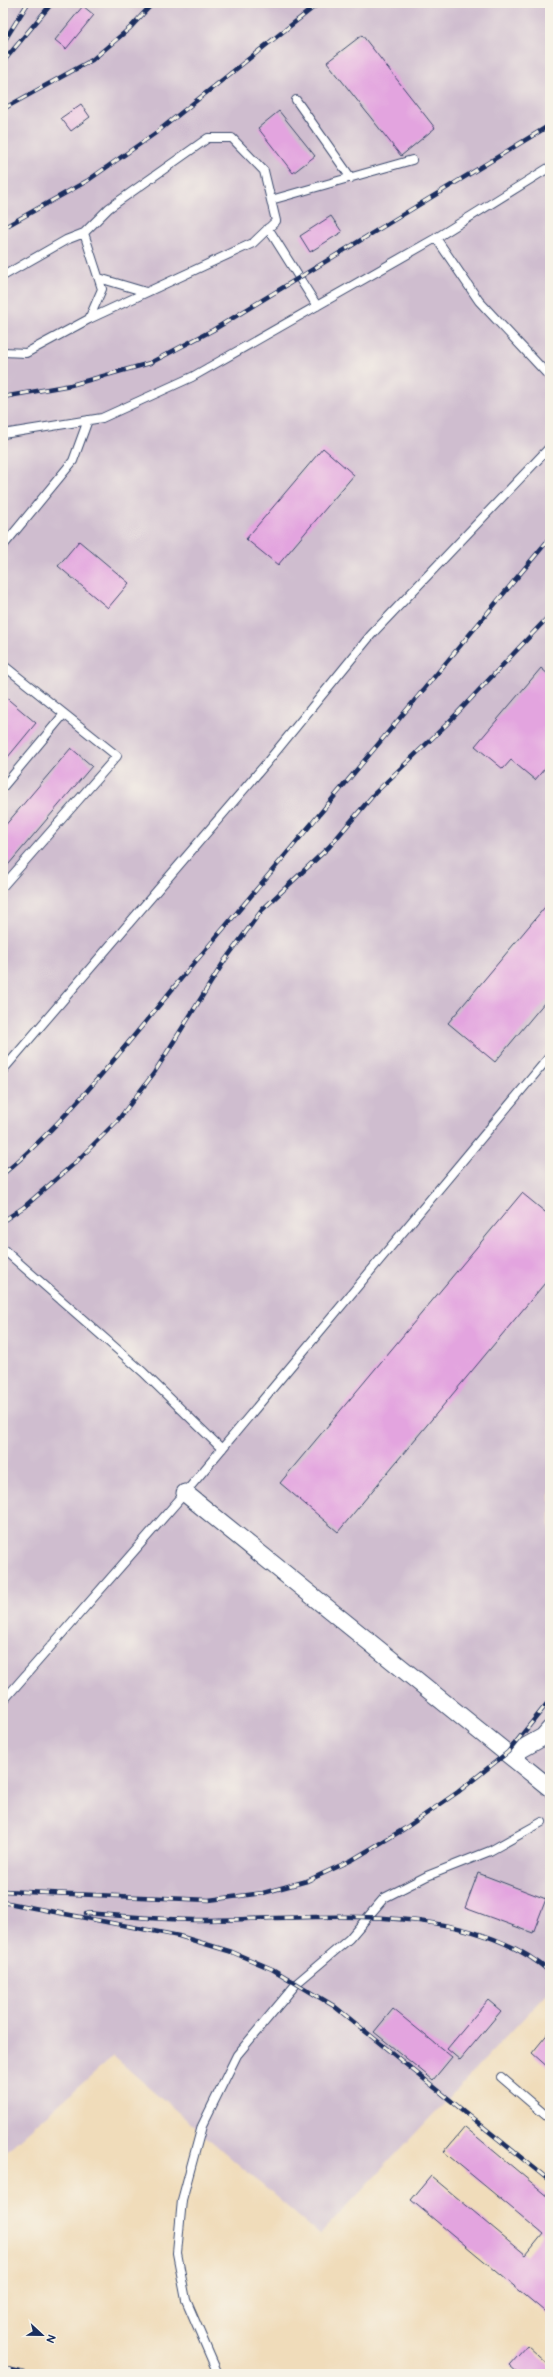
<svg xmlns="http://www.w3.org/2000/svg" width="553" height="2377" viewBox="0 0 553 2377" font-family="'Balsamiq Sans',sans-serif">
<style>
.industrial{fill:#cfbdcf}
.building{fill:#e3a4df}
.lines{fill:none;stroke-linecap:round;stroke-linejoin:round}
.service-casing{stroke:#3b496c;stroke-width:10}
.minor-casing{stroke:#3b496c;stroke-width:19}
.service{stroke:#fff;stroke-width:8}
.minor{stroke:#fff;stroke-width:17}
.rail-casing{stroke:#1b2f5e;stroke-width:4.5}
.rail{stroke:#f7f3e8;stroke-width:3;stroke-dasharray:9;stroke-linecap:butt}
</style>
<rect width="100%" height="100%" fill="#f7f3e8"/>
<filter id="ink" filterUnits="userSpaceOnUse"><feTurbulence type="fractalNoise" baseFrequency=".025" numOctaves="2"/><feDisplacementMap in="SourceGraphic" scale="8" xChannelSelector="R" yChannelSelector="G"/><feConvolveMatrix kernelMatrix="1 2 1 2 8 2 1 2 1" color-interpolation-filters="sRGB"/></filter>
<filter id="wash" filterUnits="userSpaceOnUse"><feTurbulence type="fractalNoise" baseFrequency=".012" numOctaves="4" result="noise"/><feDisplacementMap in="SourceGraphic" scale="16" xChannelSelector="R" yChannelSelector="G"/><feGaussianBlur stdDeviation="0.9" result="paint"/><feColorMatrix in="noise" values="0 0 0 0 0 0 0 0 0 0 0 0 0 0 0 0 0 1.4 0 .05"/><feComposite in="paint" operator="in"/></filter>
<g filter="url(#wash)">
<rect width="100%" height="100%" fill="#f0dcba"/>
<!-- industrial -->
<path class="industrial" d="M3,3H550V1990L320,2235L113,2056L3,2154Z"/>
<g id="blocks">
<!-- building -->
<path class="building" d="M83,6L94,15L66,49L55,40Z
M362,35L435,128L401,156L327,62Z
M81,104L90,117L71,131L61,118Z
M279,111L315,156L293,173L258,128Z
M331,216L342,232L310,252L300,236Z
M323,448L354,475L278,565L246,539Z
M79,541L129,583L108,608L58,566Z
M541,668L550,676V762L535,780L511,760L503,769L475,746Z
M3,695L36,723L3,763Z
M71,748L92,766L3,871V828Z
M550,901V996L495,1062L448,1023Z
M522,1193L550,1216V1277L338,1532L280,1483Z
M478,1873L546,1899L533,1933L465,1908Z
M488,2000L501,2011L460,2060L447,2049Z
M393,2009L452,2057L433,2080L374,2032Z
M550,2031V2069L532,2053Z
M465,2127L550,2198V2316L411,2200L431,2176L526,2255L543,2234L444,2152Z
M527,2345L550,2366V2374H519L509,2365Z"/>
</g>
</g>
<g filter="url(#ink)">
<use href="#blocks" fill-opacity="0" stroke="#3b496c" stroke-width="1"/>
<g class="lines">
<!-- service casing -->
<g class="service-casing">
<path id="service" d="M296,100L351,178
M271,200L412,160
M268,228L317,306
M84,233L109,208L208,138H232L264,171L276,221L253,243L89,319
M436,238L479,301L550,377
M3,276L66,240L84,233L102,289L89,319L26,353L3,352
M99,278L146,292
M3,434L102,418L192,377L436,238L550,167
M3,546L73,461L88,420
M3,665L117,756L3,886
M3,787L64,714
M3,1070L264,766L371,635L550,447
M3,1249L143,1372L222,1449
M3,1701L185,1493L550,1056
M501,2077L550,2119
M218,2374L186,2300L177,2253L182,2200L202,2126L237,2055L297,1983L349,1939L384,1898L427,1876L490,1851L542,1822"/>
</g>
<!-- minor casing -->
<g class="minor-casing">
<path id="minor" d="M185,1493L550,1788
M511,1755L543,1737L550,1729"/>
</g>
<!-- service -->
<use href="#service" class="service"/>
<!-- minor -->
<use href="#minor" class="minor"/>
<!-- rail casing -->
<g class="rail-casing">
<path id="rail" d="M3,43L28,3
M3,62L52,3
M3,109L92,60L130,28L153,3
M3,228L87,181L157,132L319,3
M3,397L71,385L150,363L213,330L550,125
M3,1174C76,1113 134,1034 195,962C315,821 432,679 550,538
M3,1221L24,1207L76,1162L118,1120L154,1073L225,960L262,910L329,847L375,793L446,725L550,615
M3,1891L209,1900L263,1893L307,1881L352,1860L404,1829L458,1792L508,1752L550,1700
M3,1902L179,1936L232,1952L272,1969L334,2006L550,2181
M86,1913C124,1916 163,1920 201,1920C308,1920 464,1897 550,1972
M3,2368L29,2374"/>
</g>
<!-- rail -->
<use href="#rail" class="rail"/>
</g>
</g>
<!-- margin -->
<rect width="553" height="2377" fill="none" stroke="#f7f3e8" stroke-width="16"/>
<!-- north arrow -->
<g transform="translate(42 2335) rotate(112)" stroke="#f7f3e8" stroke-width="3" paint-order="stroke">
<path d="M0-3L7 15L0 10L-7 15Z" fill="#1b2f5e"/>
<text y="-6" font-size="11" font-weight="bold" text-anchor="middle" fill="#1b2f5e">N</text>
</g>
</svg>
